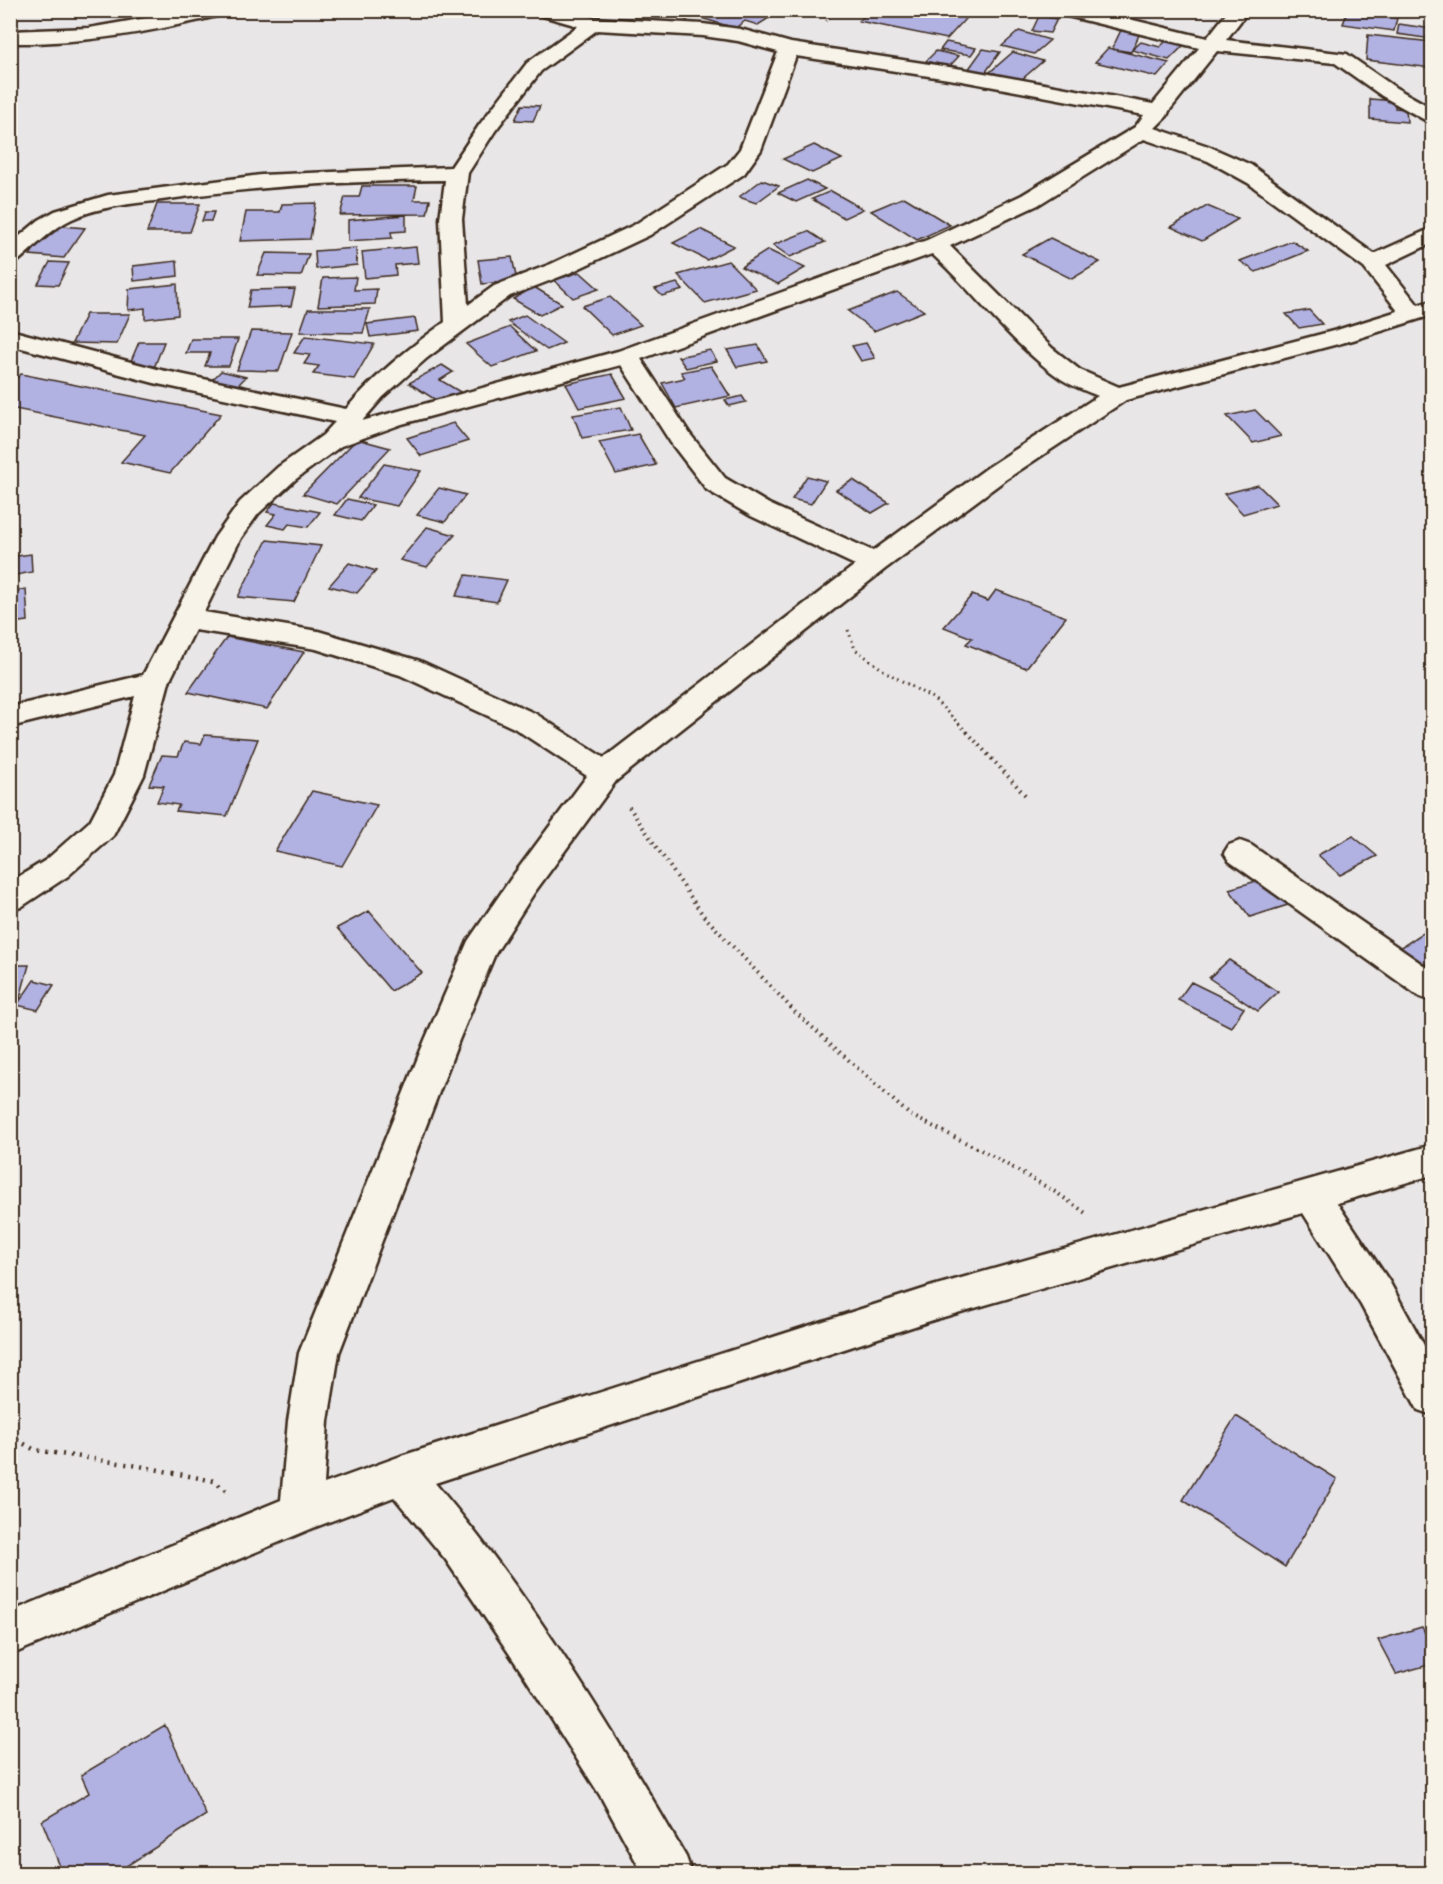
<svg xmlns="http://www.w3.org/2000/svg" width="1443" height="1884" viewBox="0 0 1443 1884" font-family="Dekko,sans-serif">
<style>
.building{fill:#b1b1e2;stroke:#3b2a1e;stroke-width:1.5}
.lines{fill:none;stroke-linecap:round;stroke-linejoin:round}
.minor-casing{stroke:#3b2a1e;stroke-width:5}
.path-far3{stroke:#3b2a1e;stroke-width:2;stroke-dasharray:1 3;stroke-linecap:butt}
.path-far2{stroke:#3b2a1e;stroke-width:3;stroke-dasharray:1.5 4;stroke-linecap:butt}
.path-far1{stroke:#3b2a1e;stroke-width:4;stroke-dasharray:1.5 4.5;stroke-linecap:butt}
.path{stroke:#3b2a1e;stroke-width:4.5;stroke-dasharray:2 6;stroke-linecap:butt}
.minor{fill:#f7f3e8;fill-rule:evenodd}
</style>
<rect width="100%" height="100%" fill="#e9e6e7"/>
<filter id="ink" filterUnits="userSpaceOnUse"><feTurbulence type="fractalNoise" baseFrequency=".0167" numOctaves="2"/><feDisplacementMap in="SourceGraphic" scale="12" xChannelSelector="R" yChannelSelector="G"/><feConvolveMatrix kernelMatrix="1 2 1 2 8 2 1 2 1" color-interpolation-filters="sRGB"/></filter>
<g filter="url(#ink)">
<!-- building -->
<path class="building" d="M657,10H701L687,20Z
M717,10H779L780,11L758,25L745,21L735,28L704,19Z
M870,10H929L966,18L947,39L859,21Z
M1348,10H1375L1374,15L1397,18L1394,31L1343,24Z
M1039,16L1057,19L1050,33L1032,31Z
M1399,24L1432,29V39L1397,34Z
M1121,30L1140,33L1131,52L1112,49Z
M1019,31L1050,40L1034,54L1002,46Z
M1368,35L1432,42V68L1366,60Z
M1169,38L1186,43L1169,60L1132,50L1141,42L1160,47Z
M946,42L976,48L971,55L940,50Z
M1108,48L1169,63L1157,77L1095,62Z
M983,49L1000,52L985,73L968,70Z
M936,51L959,56L949,67L926,61Z
M1013,52L1043,61L1021,80L990,72Z
M1370,99L1396,101L1395,108L1406,109L1407,122L1370,119Z
M522,105L540,106L533,121L515,120Z
M814,145L842,159L812,173L783,159Z
M762,180L779,186L756,203L739,197Z
M807,180L825,189L796,202L778,193Z
M362,186H417L414,200H430L427,214L340,215L345,197H359Z
M831,191L863,209L844,218L812,199Z
M904,197L950,225L917,240L871,211Z
M316,203L310,239L240,241L246,212H280L282,204Z
M157,204H200L190,232H147Z
M1207,206L1238,219L1202,241L1171,227Z
M205,212H214L211,221H202Z
M406,215V231L391,232L392,238L348,241V220Z
M51,225L85,228L64,258L30,255Z
M700,229L734,246L707,260L673,243Z
M808,231L825,242L790,257L773,245Z
M1050,238L1100,262L1072,279L1022,254Z
M1292,241L1308,251L1256,272L1240,261Z
M416,247L418,263L395,265L396,275L365,278L362,252Z
M356,248L357,265L316,269L315,251Z
M768,250L805,268L778,284L741,267Z
M266,253L309,254L301,276L257,275Z
M512,257L517,281L482,284L478,260Z
M177,261L178,276L134,281L133,266Z
M728,261L756,289L705,303L678,275Z
M50,262L69,263L58,285L38,284Z
M580,272L599,289L573,298L554,280Z
M356,277L354,290L377,289L375,304L318,306L323,278Z
M677,283L683,290L662,296L655,289Z
M177,284L178,315L145,319V308L128,310L129,289Z
M534,287L562,304L540,315L513,299Z
M295,289L291,306L247,308L251,290Z
M897,292L924,311L874,331L848,311Z
M610,297L641,325L612,335L582,306Z
M308,309H370L363,333L300,332Z
M1309,310L1322,324L1299,328L1286,314Z
M86,314H130L117,344L72,343Z
M525,315L564,343L547,350L508,322Z
M415,318L418,331L370,337L367,324Z
M510,327L536,351L492,367L466,344Z
M251,331L292,332L279,371L237,370Z
M305,336L374,344L354,379L313,374L319,366L304,364L310,355L294,353Z
M191,339H238L229,366H205L210,353H186Z
M139,342H164L154,368H128Z
M866,343L875,358L861,361L852,346Z
M758,345L767,361L737,367L727,350Z
M710,350L717,361L686,368L678,357Z
M442,365L453,372L440,380L462,393L442,404L409,383Z
M711,366L730,396L676,408L662,383L685,378L681,372Z
M221,371L246,377L234,389L209,383Z
M21,374L221,414L170,473L121,462L145,435L10,408V384Z
M612,374L626,398L579,408L566,384Z
M742,396L746,402L729,406L725,400Z
M621,407L631,430L582,438L573,415Z
M1255,410L1281,436L1253,443L1227,416Z
M453,423L468,441L421,456L407,438Z
M638,434L656,465L616,474L599,442Z
M357,439L390,448L337,504L303,494Z
M384,464L421,471L397,506L358,498Z
M807,476L826,481L811,504L792,499Z
M853,480L889,503L872,513L836,490Z
M1258,485L1277,504L1243,514L1224,494Z
M439,488L466,495L445,522L417,515Z
M347,499L373,505L361,521L335,515Z
M274,503L320,512L308,527L289,524L285,529L267,525L276,514L267,512Z
M427,527L455,535L427,567L400,560Z
M267,540L321,546L294,602L238,597Z
M31,554L32,572L11,576L10,557Z
M349,563L376,571L357,593L329,586Z
M466,575L507,580L497,602L456,596Z
M26,589L28,621L10,623V592Z
M996,590L1066,617L1026,668L966,644L972,638L944,627L972,595L988,601Z
M227,637L304,652L267,709L188,692Z
M205,735L258,739L227,816L176,811L179,805L157,802L164,786L149,785L162,755L178,756L184,742L201,744Z
M312,791L377,805L342,866L275,851Z
M1353,836L1377,856L1340,875L1318,855Z
M1270,877L1291,904L1250,917L1229,889Z
M369,911L422,973L391,991L337,928Z
M1432,927V978L1397,950Z
M1229,960L1278,992L1258,1011L1209,978Z
M10,965H29L20,998H10Z
M34,980L54,985L38,1010L17,1005Z
M1191,982L1244,1008L1231,1027L1178,1000Z
M1236,1416L1337,1479L1285,1567L1183,1500Z
M1422,1627L1432,1647V1664L1396,1674L1378,1640Z
M165,1725L206,1815L114,1874H63L42,1821L89,1793L81,1775Z"/>
<g class="lines">
<!-- minor casing -->
<g class="minor-casing">
<path id="minor" d="M192,10H227L225,14C154,32 84,44 10,43V31L89,28Z
M534,10H566L594,18L703,24L740,29L791,43L962,69L1153,104L1199,48L1059,14L1057,10H1092L1207,38L1229,10H1249L1226,40L1347,54L1396,88L1432,108V122L1425,120L1382,96L1335,63L1217,51L1169,111L1167,116L1155,128L1208,146L1251,165L1374,254L1432,228V243L1386,265L1418,305L1432,301V315L1353,340L1126,400L1005,480L885,569L616,781L534,893L495,954L459,1040L339,1353L328,1421L324,1484L401,1456L933,1286L1432,1145V1175L1337,1203L1389,1281L1432,1360V1415L1418,1410L1361,1305L1303,1213L933,1320L435,1483C532,1597 612,1728 686,1857L692,1874H643L601,1797L523,1674L446,1560L394,1497L313,1528L10,1655V1612L281,1500L288,1421L299,1353L425,1040L468,941L512,877L587,776L514,728L400,675L316,649L195,630L169,682L144,775L113,836L68,876L21,907L10,910V882L46,860L90,821L114,775L135,696L10,727V707L143,675L215,537L240,502L278,467L323,435L335,422L158,384L10,345V330L161,370L346,409C375,375 409,348 445,322L440,219L445,180C350,181 256,186 162,200C132,204 100,206 72,219C51,229 36,246 18,261L10,263V244L39,220L55,211L108,195L261,175L451,167L480,124L527,63L578,26L536,14ZM597,30L703,36L738,41L778,52L740,149L728,164L634,225L551,264L494,286L468,305L462,219L468,173L495,131L541,71ZM796,56L962,81L1144,115L1135,127L1022,195L927,240L618,351L362,421L383,397L427,358L510,296L567,274L650,235L744,174L761,150ZM1144,139L1208,161L1248,183L1364,268L1398,311L1337,330L1119,387L1080,370L1052,348L950,246L1038,205ZM932,254C975,293 1013,346 1061,379C1072,386 1086,391 1098,396L987,468L873,551L769,504L725,478L690,434L641,359ZM621,365L671,443L707,490L751,516L855,565L604,758L536,714L420,661L318,631L204,612L241,538L258,514L296,479L341,446L402,424Z
M1240,841L1251,845L1432,971V1001L1420,997L1229,861L1224,853L1229,845Z"/>
</g>
<!-- path-far3 -->
<path class="path-far3" d="M826,21L838,10"/>
<!-- path-far2 -->
<path class="path-far2" d="M848,630L855,649L886,672L934,699L968,733"/>
<!-- path-far1 -->
<path class="path-far1" d="M967,732L1027,797
M629,807L703,915L795,1012L910,1115L987,1153L1057,1193L1087,1214"/>
<!-- path -->
<path class="path" d="M10,1436L35,1450L139,1466L214,1481L230,1494"/>
<!-- minor -->
<use href="#minor" class="minor"/>
</g>
</g>
<!-- margin -->
<rect width="1443" height="1884" fill="none" stroke="#f7f3e8" stroke-width="36"/>
<rect x="18" y="18" width="1407" height="1848" fill="none" stroke="#3b2a1e" stroke-width="2" filter="url(#ink)"/>
</svg>
